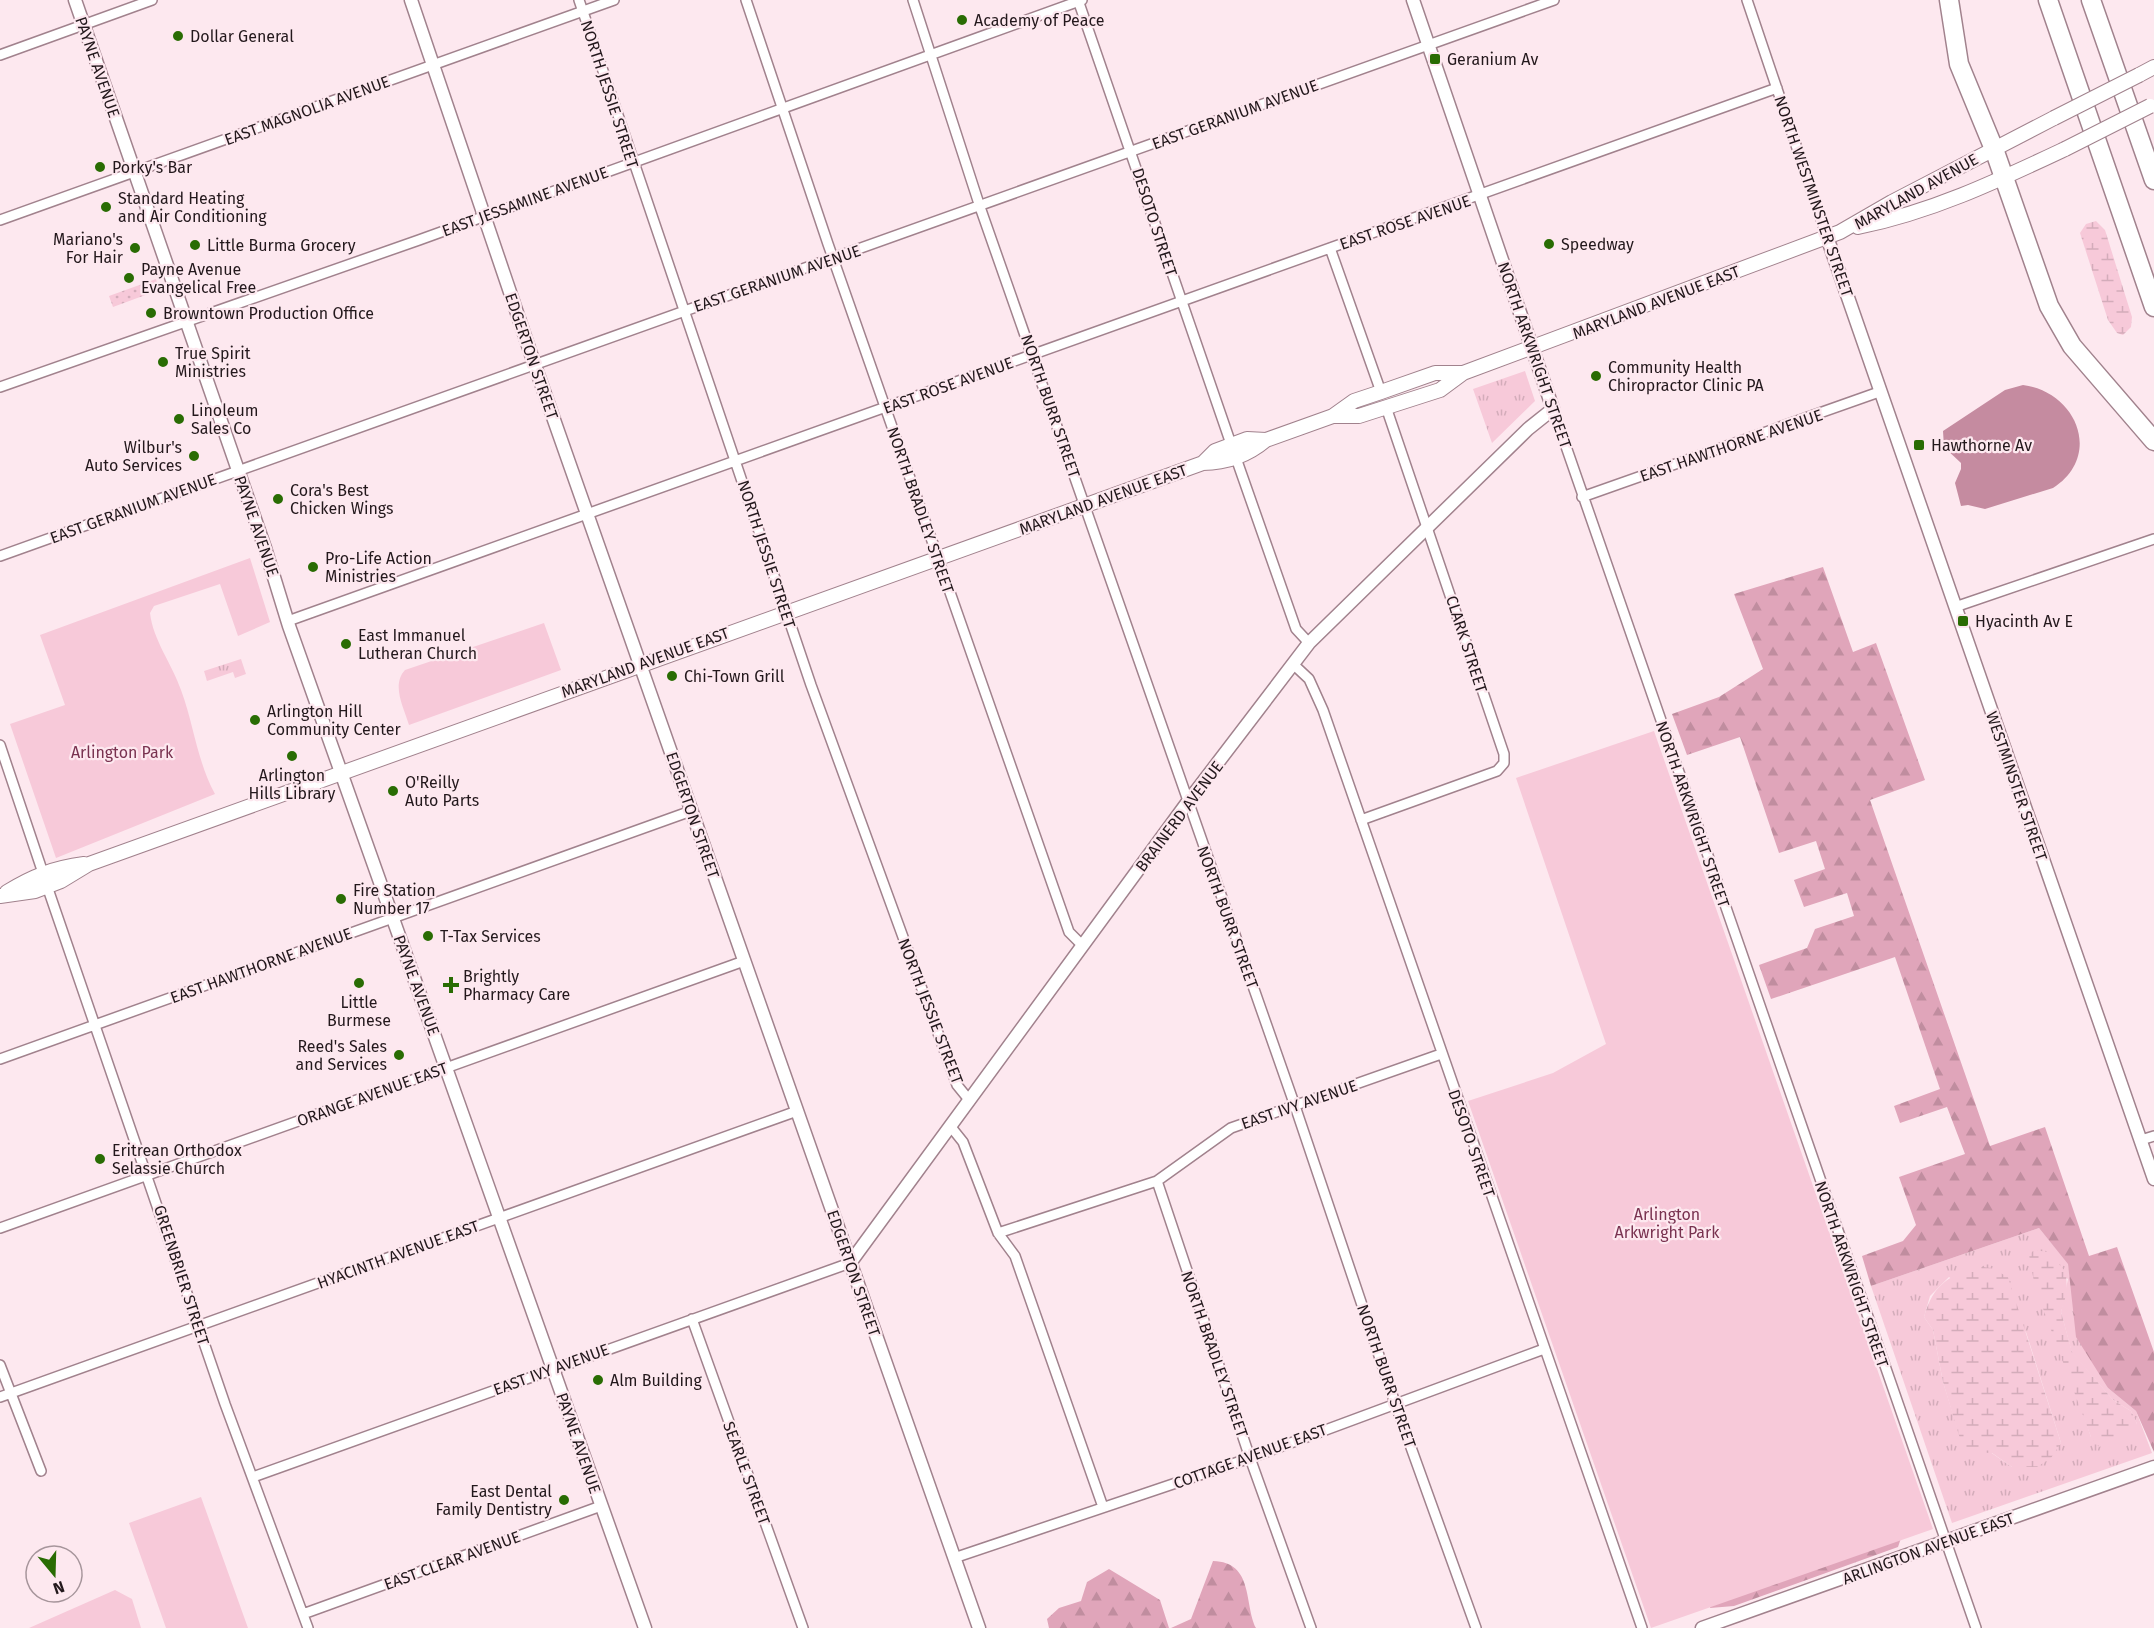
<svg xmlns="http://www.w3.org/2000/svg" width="2154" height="1628" viewBox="0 0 2154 1628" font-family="'Fira Sans',sans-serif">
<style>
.grass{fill:url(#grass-tufts);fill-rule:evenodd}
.forest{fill:url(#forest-firs)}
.wetland{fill:url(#wetland-marsh)}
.park{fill:#f7c9d9}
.garden{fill:url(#garden-dots)}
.water{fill:#c58ba0}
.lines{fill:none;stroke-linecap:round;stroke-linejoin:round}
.minor-casing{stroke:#a1828d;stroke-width:12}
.tertiary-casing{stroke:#a1828d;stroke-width:15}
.secondary-casing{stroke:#a1828d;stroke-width:16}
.motorway-casing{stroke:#a1828d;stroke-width:21}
.minor{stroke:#fff;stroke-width:9}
.tertiary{stroke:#fff;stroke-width:12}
.secondary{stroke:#fff;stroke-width:14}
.motorway{stroke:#fff;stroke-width:18}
.secondary-bridge-casing{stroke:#a1828d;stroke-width:16;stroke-linecap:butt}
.secondary-bridge{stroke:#fff;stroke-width:14}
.poi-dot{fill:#296c03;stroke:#fde8ef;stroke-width:2}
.labels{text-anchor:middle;stroke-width:4.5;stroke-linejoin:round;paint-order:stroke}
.poi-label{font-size:16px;fill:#23181c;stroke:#fde8ef;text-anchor:start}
.street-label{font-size:16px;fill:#23181c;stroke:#fde8ef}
.park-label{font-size:16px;fill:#793250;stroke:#fde8ef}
</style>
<defs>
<pattern id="grass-tufts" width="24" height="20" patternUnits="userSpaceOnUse" patternTransform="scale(1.5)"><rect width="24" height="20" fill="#f7c9d9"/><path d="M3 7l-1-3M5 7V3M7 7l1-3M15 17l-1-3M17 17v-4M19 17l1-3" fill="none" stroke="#d3acba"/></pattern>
<pattern id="forest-firs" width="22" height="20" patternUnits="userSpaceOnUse" patternTransform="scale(1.5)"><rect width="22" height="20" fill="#e0a5ba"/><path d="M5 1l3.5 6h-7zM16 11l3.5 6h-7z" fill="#c08d9f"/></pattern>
<pattern id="wetland-marsh" width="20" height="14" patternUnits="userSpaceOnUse" patternTransform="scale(1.5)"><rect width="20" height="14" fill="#f7c9d9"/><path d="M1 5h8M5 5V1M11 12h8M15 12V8" fill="none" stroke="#d3acba"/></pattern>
<pattern id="garden-dots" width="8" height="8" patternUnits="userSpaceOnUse" patternTransform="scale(1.5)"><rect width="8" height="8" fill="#f7c9d9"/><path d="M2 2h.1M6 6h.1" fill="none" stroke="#d3acba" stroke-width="1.8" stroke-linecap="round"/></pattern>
</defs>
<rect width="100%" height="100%" fill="#fde8ef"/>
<!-- grass -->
<path class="grass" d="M1525,371L1535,401L1492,443L1473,389Z
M241,659L246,674L235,678L233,672L207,681L204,671Z
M2039,1228L2068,1263L2073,1295L2108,1388L2136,1411L2152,1453L1952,1523L1871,1286ZM2029,1255L2068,1279L2061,1312L2072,1353L2113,1400L2131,1411L2137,1424L2091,1437ZM1949,1277L2026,1332L2061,1443L2037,1467H2012L1958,1430L1943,1382L1933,1330L1924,1317L1930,1296Z"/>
<!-- forest -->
<path class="forest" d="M1823,567L1853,652L1876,643L1925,780L1870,800L1990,1146L2045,1127L2089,1256L2117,1247L2154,1352V1452L2136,1411L2108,1388L2076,1337L2068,1264L2039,1228L1871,1286L1862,1256L1903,1241L1916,1225L1899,1177L1965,1154L1947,1107L1900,1123L1894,1106L1940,1089L1895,957L1771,999L1759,965L1807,948L1815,929L1854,916L1847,893L1804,907L1794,880L1825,869L1816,841L1779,853L1740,737L1687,755L1672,714L1719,697L1763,669L1734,594Z
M1901,1538L1898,1547L1734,1606L1710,1608L1713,1590Z
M1213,1561C1254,1562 1244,1604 1256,1628H1171L1191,1619Z
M1109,1569L1160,1600L1169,1628H1049L1047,1619L1059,1608L1081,1601L1087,1582Z"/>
<!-- wetland -->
<path class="wetland" d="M2096,221L2105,230L2132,317L2131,327L2123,335L2117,333L2108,320L2080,233L2086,224Z
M2034,1250L2048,1252L2066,1272L2067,1292L2061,1312L2072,1352L2113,1400L2131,1411L2134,1417L2137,1424C2130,1439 2113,1442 2099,1447L2091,1437L2035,1287L2029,1255Z
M1974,1266L1991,1268L2008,1277L2061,1443L2051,1458L2037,1467H2012L1992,1453L1964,1452L1943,1382L1933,1330L1924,1317C1933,1286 1945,1279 1974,1266Z"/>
<!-- park -->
<path class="park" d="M250,558L270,622L238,636L220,584L154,606L150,613C153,640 172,664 181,690C194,725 197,761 215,794L56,858L10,724L65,705L40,635Z
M544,623L561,670L409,725C404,708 391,685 405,670Z
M1654,731L1933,1529L1651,1628L1468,1101L1553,1073L1606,1044L1516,778Z
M201,1497L248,1628H166L129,1523Z
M115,1590L132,1599L141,1628H29Z"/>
<!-- garden -->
<path class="garden" d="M156,279L159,290L113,307L109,296Z"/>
<!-- water -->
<path class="water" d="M2023,385C2077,392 2103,456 2053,488L1985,509L1968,505L1961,506L1955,483L1961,469V463L1944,447L1943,431L2005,390Z"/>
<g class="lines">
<!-- minor casing -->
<g class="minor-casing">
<path id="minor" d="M579,0L811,685L957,1085L970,1101
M746,0L828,244L1069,932L1083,946
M913,0L980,207L1295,1106L1395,1403L1476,1628
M1078,0L1231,444
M1747,0L1827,237
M0,55L152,0
M0,220L614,0
M1330,248L1381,392
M0,387L419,240L1082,0
M1553,409L1976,1628
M1236,458L1296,629L1309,643
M1582,497L1879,392
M0,556L1554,0
M1955,607L2154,539
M288,621L1777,88
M1293,664L1309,679L1323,710L1642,1628
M0,745L43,873
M1361,820L1497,771L1504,763V754L1386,407
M47,886L225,1404L308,1628
M0,1059L691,811
M951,1127L963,1142L998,1233L1015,1256L1103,1507
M2141,1140L2154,1136
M1157,1181L1250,1458L1311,1628
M0,1228L744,961
M998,1233L1157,1181L1231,1128L1441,1054
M692,1319L803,1628
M0,1365L41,1471
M0,1397L797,1111
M253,1477L850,1263
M954,1558L1250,1458L1544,1349
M303,1614L601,1506"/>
</g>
<!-- tertiary casing -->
<g class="tertiary-casing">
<path id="tertiary" d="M75,0L265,548L289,626L645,1628
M411,0L534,363L979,1628
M1827,237L2154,1179
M850,1263L1187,803L1309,643L1528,429L1553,409L1413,0
M1702,1628L2154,1467"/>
</g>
<!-- secondary casing -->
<g class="secondary-casing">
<path id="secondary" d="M2139,75L2154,67
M1858,227C1932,212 1997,181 2065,149
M1333,416H1359L1440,390L1463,373L1840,232L1892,202L2054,118
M1203,463L1215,451L1247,439L1266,440L1333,416L1354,401L1381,392L1435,373H1463
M7,892C33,876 54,868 84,864
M0,896L35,891L61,881L89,864L1203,463C1227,463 1247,456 1266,440"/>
</g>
<!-- motorway casing -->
<g class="motorway-casing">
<path id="motorway" d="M1949,0L1959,64L1994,149L2049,306L2072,346L2154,441
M2048,0L2154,307
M2091,0L2154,180"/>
</g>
<!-- minor -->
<use href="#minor" class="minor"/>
<!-- tertiary -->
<use href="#tertiary" class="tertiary"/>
<!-- secondary -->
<use href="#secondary" class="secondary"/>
<!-- motorway -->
<use href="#motorway" class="motorway"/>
<!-- secondary-bridge casing -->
<g class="secondary-bridge-casing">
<path id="secondary-bridge" d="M2054,118L2139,75
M2065,149L2150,106"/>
</g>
<!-- secondary-bridge -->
<use href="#secondary-bridge" class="secondary-bridge"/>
</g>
<!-- markers -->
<g class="poi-dot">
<circle cx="962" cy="20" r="6"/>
<circle cx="178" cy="36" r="6"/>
<rect x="1429" y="53" width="12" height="12" rx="3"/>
<circle cx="100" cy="167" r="6"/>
<circle cx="106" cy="207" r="6"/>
<circle cx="1549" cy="244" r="6"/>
<circle cx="195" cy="245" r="6"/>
<circle cx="135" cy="248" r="6"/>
<circle cx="129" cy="278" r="6"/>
<circle cx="151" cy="313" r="6"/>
<circle cx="163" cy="362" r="6"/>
<circle cx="1596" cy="376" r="6"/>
<circle cx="179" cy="419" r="6"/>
<rect x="1913" y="439" width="12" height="12" rx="3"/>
<circle cx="194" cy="456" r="6"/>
<circle cx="278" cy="499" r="6"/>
<circle cx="313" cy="567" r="6"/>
<rect x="1957" y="615" width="12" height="12" rx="3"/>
<circle cx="346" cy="644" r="6"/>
<circle cx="672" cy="676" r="6"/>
<circle cx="255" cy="720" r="6"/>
<circle cx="292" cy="756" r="6"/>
<circle cx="393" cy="791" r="6"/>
<circle cx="341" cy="899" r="6"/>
<circle cx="428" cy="936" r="6"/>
<circle cx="359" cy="983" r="6"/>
<path d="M448 976h6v6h6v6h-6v6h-6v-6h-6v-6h6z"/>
<circle cx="399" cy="1055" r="6"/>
<circle cx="100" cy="1159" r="6"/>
<circle cx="598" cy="1380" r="6"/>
<circle cx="564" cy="1500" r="6"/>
</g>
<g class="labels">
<!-- poi labels -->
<g class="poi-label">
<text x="974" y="26">Academy of Peace</text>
<text x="190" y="42">Dollar General</text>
<text x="1447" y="65">Geranium Av</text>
<text x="112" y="173">Porky's Bar</text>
<text x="118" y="204">Standard Heating<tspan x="118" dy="18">and Air Conditioning</tspan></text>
<text x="123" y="245" text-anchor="end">Mariano's<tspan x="123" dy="18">For Hair</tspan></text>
<text x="1561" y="250">Speedway</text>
<text x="207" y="251">Little Burma Grocery</text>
<text x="141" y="275">Payne Avenue<tspan x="141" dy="18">Evangelical Free</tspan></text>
<text x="163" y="319">Browntown Production Office</text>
<text x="175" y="359">True Spirit<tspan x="175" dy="18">Ministries</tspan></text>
<text x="1608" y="373">Community Health<tspan x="1608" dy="18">Chiropractor Clinic PA</tspan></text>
<text x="191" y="416">Linoleum<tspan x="191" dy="18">Sales Co</tspan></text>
<text x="1931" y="451">Hawthorne Av</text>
<text x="182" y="453" text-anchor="end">Wilbur's<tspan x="182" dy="18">Auto Services</tspan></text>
<text x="290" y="496">Cora's Best<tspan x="290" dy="18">Chicken Wings</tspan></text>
<text x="325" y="564">Pro-Life Action<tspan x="325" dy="18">Ministries</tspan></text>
<text x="1975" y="627">Hyacinth Av E</text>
<text x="358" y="641">East Immanuel<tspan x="358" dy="18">Lutheran Church</tspan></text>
<text x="684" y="682">Chi-Town Grill</text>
<text x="267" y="717">Arlington Hill<tspan x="267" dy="18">Community Center</tspan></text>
<text x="292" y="781" text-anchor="middle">Arlington<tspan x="292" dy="18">Hills Library</tspan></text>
<text x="405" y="788">O'Reilly<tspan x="405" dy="18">Auto Parts</tspan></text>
<text x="353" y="896">Fire Station<tspan x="353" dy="18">Number 17</tspan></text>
<text x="440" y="942">T-Tax Services</text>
<text x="463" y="982">Brightly<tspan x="463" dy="18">Pharmacy Care</tspan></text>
<text x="359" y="1008" text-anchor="middle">Little<tspan x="359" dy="18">Burmese</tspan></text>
<text x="387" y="1052" text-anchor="end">Reed's Sales<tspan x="387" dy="18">and Services</tspan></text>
<text x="112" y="1156">Eritrean Orthodox<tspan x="112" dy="18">Selassie Church</tspan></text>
<text x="610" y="1386">Alm Building</text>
<text x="552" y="1497" text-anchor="end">East Dental<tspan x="552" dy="18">Family Dentistry</tspan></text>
</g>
<!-- street labels -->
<g class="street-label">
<text transform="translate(98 67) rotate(71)" y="6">PAYNE AVENUE</text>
<text transform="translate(610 94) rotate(72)" y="6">NORTH JESSIE STREET</text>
<text transform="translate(307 110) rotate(-20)" y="6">EAST MAGNOLIA AVENUE</text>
<text transform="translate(1235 114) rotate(-20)" y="6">EAST GERANIUM AVENUE</text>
<text transform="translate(1916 191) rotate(-29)" y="6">MARYLAND AVENUE</text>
<text transform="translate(1814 196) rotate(71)" y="6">NORTH WESTMINSTER STREET</text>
<text transform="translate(525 201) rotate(-20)" y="6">EAST JESSAMINE AVENUE</text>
<text transform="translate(1155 222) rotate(72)" y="6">DESOTO STREET</text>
<text transform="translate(1405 222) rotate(-19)" y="6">EAST ROSE AVENUE</text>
<text transform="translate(777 278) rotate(-19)" y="6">EAST GERANIUM AVENUE</text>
<text transform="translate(1656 302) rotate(-21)" y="6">MARYLAND AVENUE EAST</text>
<text transform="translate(1535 355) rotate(71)" y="6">NORTH ARKWRIGHT STREET</text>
<text transform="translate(532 356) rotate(71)" y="6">EDGERTON STREET</text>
<text transform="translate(948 385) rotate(-20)" y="6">EAST ROSE AVENUE</text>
<text transform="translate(1051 406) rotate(71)" y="6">NORTH BURR STREET</text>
<text transform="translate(1731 445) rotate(-19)" y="6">EAST HAWTHORNE AVENUE</text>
<text transform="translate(1103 499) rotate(-20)" y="6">MARYLAND AVENUE EAST</text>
<text transform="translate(133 508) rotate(-20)" y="6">EAST GERANIUM AVENUE</text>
<text transform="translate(921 510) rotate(71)" y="6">NORTH BRADLEY STREET</text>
<text transform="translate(257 526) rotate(71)" y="6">PAYNE AVENUE</text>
<text transform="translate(767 554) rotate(72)" y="6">NORTH JESSIE STREET</text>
<text transform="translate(1467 644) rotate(72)" y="6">CLARK STREET</text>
<text transform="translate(645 662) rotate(-20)" y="6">MARYLAND AVENUE EAST</text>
<text transform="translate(2017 786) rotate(71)" y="6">WESTMINSTER STREET</text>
<text transform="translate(1693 814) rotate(71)" y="6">NORTH ARKWRIGHT STREET</text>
<text transform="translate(693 815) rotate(71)" y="6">EDGERTON STREET</text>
<text transform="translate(1179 816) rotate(-53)" y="6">BRAINERD AVENUE</text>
<text transform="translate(1228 917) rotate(70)" y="6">NORTH BURR STREET</text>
<text transform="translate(261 965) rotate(-20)" y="6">EAST HAWTHORNE AVENUE</text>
<text transform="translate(417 985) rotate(70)" y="6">PAYNE AVENUE</text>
<text transform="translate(931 1011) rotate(69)" y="6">NORTH JESSIE STREET</text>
<text transform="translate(372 1094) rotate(-20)" y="6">ORANGE AVENUE EAST</text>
<text transform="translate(1299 1104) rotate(-19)" y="6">EAST IVY AVENUE</text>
<text transform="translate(1472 1143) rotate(71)" y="6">DESOTO STREET</text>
<text transform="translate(398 1254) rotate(-20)" y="6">HYACINTH AVENUE EAST</text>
<text transform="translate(854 1273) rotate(71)" y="6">EDGERTON STREET</text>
<text transform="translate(1852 1274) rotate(71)" y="6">NORTH ARKWRIGHT STREET</text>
<text transform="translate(182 1275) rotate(72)" y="6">GREENBRIER STREET</text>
<text transform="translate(1215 1354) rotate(71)" y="6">NORTH BRADLEY STREET</text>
<text transform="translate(551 1369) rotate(-20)" y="6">EAST IVY AVENUE</text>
<text transform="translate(1387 1376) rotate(71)" y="6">NORTH BURR STREET</text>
<text transform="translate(579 1443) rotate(71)" y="6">PAYNE AVENUE</text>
<text transform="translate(1250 1456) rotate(-20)" y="6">COTTAGE AVENUE EAST</text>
<text transform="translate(747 1473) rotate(70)" y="6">SEARLE STREET</text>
<text transform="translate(1928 1548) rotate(-20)" y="6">ARLINGTON AVENUE EAST</text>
<text transform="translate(452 1560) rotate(-20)" y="6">EAST CLEAR AVENUE</text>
</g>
<!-- park labels -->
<g class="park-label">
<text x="122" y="758">Arlington Park</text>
<text x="1667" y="1220">Arlington<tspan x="1667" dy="18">Arkwright Park</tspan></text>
</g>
</g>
<!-- north arrow -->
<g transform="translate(54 1574) rotate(161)"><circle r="28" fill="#fde8ef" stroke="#a6959b" stroke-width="1.5"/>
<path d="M0-4.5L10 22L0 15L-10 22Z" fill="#296c03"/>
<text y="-9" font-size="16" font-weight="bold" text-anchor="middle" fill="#23181c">N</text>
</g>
</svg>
